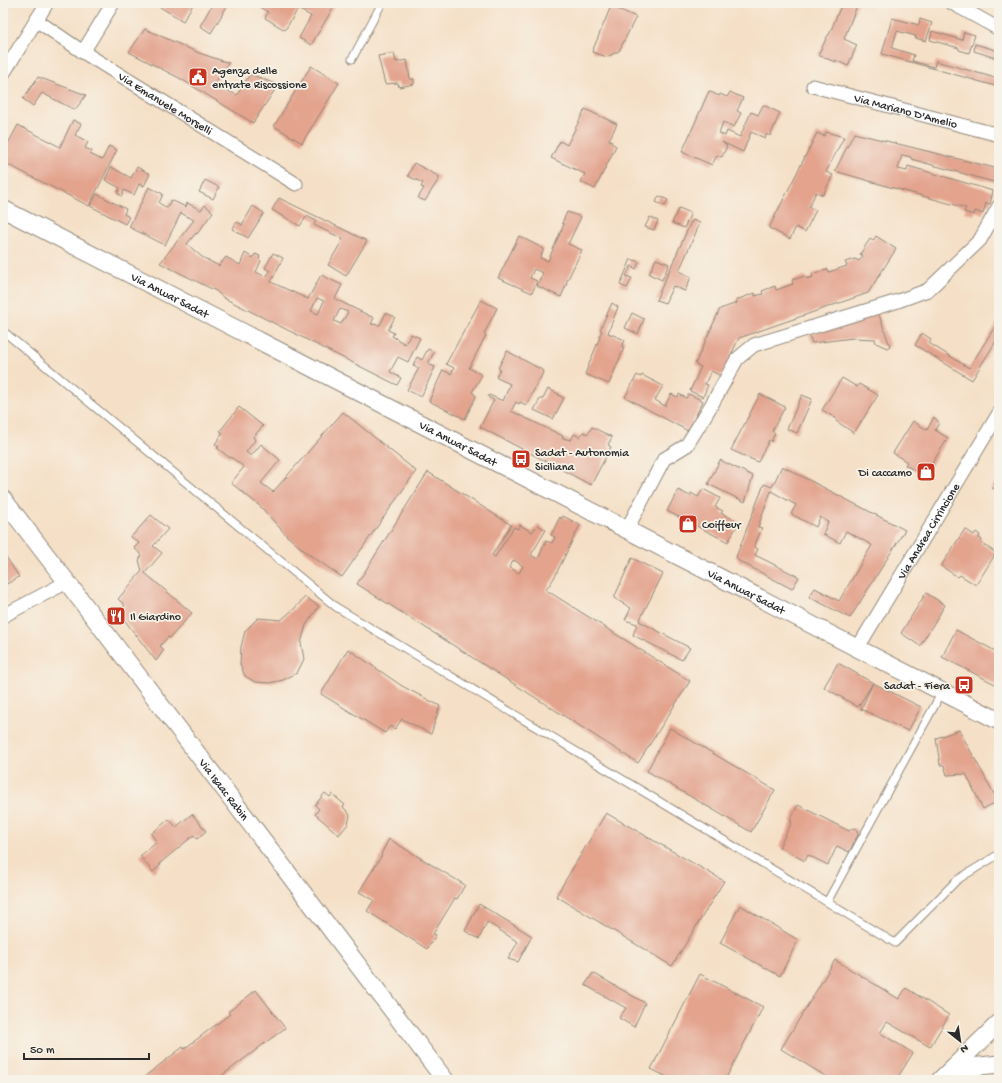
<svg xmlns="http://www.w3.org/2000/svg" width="1002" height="1083" viewBox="0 0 1002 1083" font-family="'Gochi Hand',sans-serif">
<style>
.building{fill:#e3a38d;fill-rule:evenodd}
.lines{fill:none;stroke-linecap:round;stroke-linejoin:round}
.service-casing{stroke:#908679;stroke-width:9}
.minor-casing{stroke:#908679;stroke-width:15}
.tertiary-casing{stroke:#908679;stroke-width:19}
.service{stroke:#fff;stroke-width:7}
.minor{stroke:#fff;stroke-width:13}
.tertiary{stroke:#fff;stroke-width:17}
.labels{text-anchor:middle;stroke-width:3.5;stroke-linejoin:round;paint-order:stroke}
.poi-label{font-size:12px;fill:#2b2b2b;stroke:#f7f3e8;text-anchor:start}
.street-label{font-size:12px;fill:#2b2b2b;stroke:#f7f3e8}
</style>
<rect width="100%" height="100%" fill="#f7f3e8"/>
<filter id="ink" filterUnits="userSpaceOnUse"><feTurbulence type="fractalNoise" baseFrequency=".025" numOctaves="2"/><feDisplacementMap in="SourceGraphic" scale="8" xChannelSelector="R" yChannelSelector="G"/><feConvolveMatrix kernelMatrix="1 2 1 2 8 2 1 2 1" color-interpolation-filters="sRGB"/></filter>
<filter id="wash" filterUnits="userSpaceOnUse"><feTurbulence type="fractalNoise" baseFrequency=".012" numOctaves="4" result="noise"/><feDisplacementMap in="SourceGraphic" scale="16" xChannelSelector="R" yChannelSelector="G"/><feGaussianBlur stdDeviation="0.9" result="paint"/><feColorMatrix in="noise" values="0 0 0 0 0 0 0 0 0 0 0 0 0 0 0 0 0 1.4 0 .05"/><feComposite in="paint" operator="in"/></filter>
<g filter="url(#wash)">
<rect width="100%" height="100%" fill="#f5e0c7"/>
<g id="blocks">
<!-- building -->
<path class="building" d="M156,3H194L183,21L155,4Z
M213,3H229L211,33L200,26Z
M252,3H336L311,45L299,38L311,16L298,9L285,30L265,18L268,12Z
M842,3H858L844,39L857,45L848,66L835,60V62L818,55L828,35H829Z
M611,6L636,17L619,51L607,57L592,52Z
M892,18L919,25L920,19L932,23L926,41L915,38L916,36L897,31L892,48L914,55L912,61L934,67L936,61L999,79V87L882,54Z
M145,29L199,53L229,63L214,84L237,95L250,74L278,85L253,123L181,79L129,52Z
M932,31L962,40L964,32L975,35L969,53L959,50V48L930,40Z
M975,44L999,51V59L974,51Z
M394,53L396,62L407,60L410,79H414V84L399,87L398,83L385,84L378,56Z
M311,66L339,83L302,143L274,126Z
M38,77L86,95L75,110L42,93L33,106L23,99Z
M709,91L719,96L720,94L727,97L730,92L743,98L737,111L741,113L734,127L723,122L719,133L725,136L727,131L740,137L751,112L758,115L763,105L780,113L770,136L767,134L765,138L751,132L743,152L722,142L727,146L722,157L717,155L712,165L682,152Z
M585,109L617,124L609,140L612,141L611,143L616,146L595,189L581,182L585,174L551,158L560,141L567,145Z
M73,120L81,124L75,135L88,142L85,148L92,151L90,154L102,160L109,146L117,150L89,206L3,162V153L18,125L60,147Z
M826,132L844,137L826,172L833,175L823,195L816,192L809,207L816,210L805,232L796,227L790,239L769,228L817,133L824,136Z
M854,133L999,169V179L997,183L911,159V157L902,155L898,169L907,171L908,166L993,191L990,204L986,203L983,214L975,211L974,215L964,212L966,208L890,187L835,171Z
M414,163L440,177L425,201L418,198L424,188L421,187L423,183L408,176Z
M111,167L131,178L137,167L150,174L144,186L139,184L134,195L124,190L122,196L117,193L120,188L105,180Z
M205,180L219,187L213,199L199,192Z
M149,187L163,194L159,203L167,208L171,200L186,207L187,203L201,210L205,205L213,212L197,234L196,233L187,244L202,257L219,266L226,257L240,265L245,253L253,258L255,254L260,256L259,259L261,261L256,272L266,277L270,271L265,268L273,253L283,258L271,282L308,299L321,275L342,285L335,299L374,318L371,324L380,325L386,313L395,317L388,330L394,333L392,336L405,344L411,334L420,338L408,362L398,357L390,372L401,378L397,385L224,298L216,291L160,263L194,220L181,213L165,245L129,227ZM317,298L324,301L318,314L311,311ZM340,309L348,312L341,324L334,321Z
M97,194L126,209L124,214L129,217L125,224L90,206Z
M659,196L668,200L665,206L656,202Z
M279,198L367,241L346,276L328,265L343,239L314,225L316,221L307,216L300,226L272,210Z
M253,206L264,213L248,238L232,229L237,222L242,225Z
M679,208L691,213L684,228L672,223Z
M567,212L581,217L568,244L582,250L566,283H567L561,297L537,286L543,273L534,269L530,278L537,281L532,293L498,278L519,236L544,249L540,258L548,261L564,224L562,223Z
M650,217L658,221L654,230L645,227Z
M693,220L700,223L679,271L691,277L685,291L673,286L665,303L656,300L691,222H692Z
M876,236L896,249L868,293L739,338L721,376L711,371L705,384L708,385L703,397L690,391L701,367L695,364L720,309L737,303L736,300L755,293V296L763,294L762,291L775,286L776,290L793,284L792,280L805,276L807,279L813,277L812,274L828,269L829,272L847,266L845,262L855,259L859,261L863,256L860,254L870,239L873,241Z
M631,259L639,262L636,269L631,266L626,276L632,278L627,288L620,285Z
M656,259L669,264L662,280L649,274Z
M481,300L497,308L484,334L486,335L469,368L482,375L472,392L476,396L465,419L429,401L443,370L451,374L454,368L446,364Z
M612,303L618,307L608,333L625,340L622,347L624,348L609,384L585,374L600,337H599L602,331L600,330Z
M878,312L890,346L887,348L876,343L875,339L853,338L812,343L809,335Z
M632,313L644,319L638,334L625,328Z
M999,320V336L972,380L915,345L922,333L931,339L929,343L969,368Z
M428,349L434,352L428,364L435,367L421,397L407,390L419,368L413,365L417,357L422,360Z
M507,351L544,371L526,405L520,402L519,404L516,402L511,411L563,436L562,438L571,440L574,434L580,437L583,432L588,434L592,427L612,437L608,445L611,447L591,485L480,427L494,400L488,397L489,395L503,401L510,384L497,378L496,377L500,369L498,368Z
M637,375L641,377L642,375L663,386L655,400L665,406L671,394L678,397L679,394L686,398L689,394L703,401L688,431L625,397Z
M842,378L857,387L859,384L878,395L854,433L836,421L837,419L822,410Z
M548,389L559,394L558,395L564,398L553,419L534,410L540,399H543Z
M760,394L785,407L772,431L775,433L771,442L769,440L758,462L731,450Z
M802,395L812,399L797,433L787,429Z
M239,407L263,426L253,437L255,440L246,452L251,456L261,444L280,460L261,483L273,492L343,412L416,471L342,577L307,553L287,536L260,506L231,483L244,467L231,457L230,458L217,448L219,447L215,444L223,433L220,431Z
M934,417L939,423L935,430L948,438L924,476L905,465L907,462L893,453L913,421L927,430Z
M720,460L753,476L745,502L708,484Z
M782,466L905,530L850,618L809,597L815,588L839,601L872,545L846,531L840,543L823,534L828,522L820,517L816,527L791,514L796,505L771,491L758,527L762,528L754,547L758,549L755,555L799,577L792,589L739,561L736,557L764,484L772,487Z
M428,472L511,525L492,555L495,557L514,527L518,529L520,525L532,532L538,525L546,530L531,555L538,559L546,541L552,543L555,537L551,535L560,517L561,519L563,516L580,525L554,578L546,590L690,681L638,763L357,584ZM514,560L523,566L519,573L509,567Z
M999,477V492L992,488Z
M703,489L720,498L715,507L723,511L721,513L739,522L728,542L667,511L678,490L690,496L691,493L698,497Z
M151,515L168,529L153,546L162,553L145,573L192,613L170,638L168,637L160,646L164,650L156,661L119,613L125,605L118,599L142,571L139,560L142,555L134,548L139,543L131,537Z
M965,529L974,535L976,532L980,535L979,538L982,540L981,543L996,553L976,585L960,575L958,577L941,566Z
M3,552L19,577L3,586Z
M632,558L663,574L639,621L690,648L682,660L633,635L637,624L625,620L631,608L614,598Z
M926,593L945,605L920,646L901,633Z
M305,597L319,606L306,625L301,643L304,659L297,673L283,680L270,683L255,682L245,676L240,664L241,647L245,631L258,618L281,620L295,608Z
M956,630L999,653V686L942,657Z
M348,649L402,686L440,706L431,734L402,719L395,729L390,726L385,733L321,694Z
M838,663L873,683L858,707L824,687Z
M873,683L921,707L908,731L861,709Z
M670,728L775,790L751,832L647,771Z
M959,730L998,801L983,809L966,774L947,775L944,765H940L936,738Z
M325,793L330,797L332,794L345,805L343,807L348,812L350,816L348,824L339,835L315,814L319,809L315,805Z
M798,805L849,831L853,828L857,829L858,835L849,852L837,846L828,865L808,855L805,861L779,847L792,822L790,821Z
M606,813L724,881L672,966L556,896Z
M192,814L206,831L197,839L194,835L159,864L161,865L153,872L140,856L157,842L151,834L169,819L176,827Z
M389,839L465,885L457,899L455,898L433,934L436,935L427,949L367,911L374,900L359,892L382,855L381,854Z
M479,904L532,936L518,962L508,959L518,942L487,922L479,939L465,931Z
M740,905L798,940L780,976L720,943Z
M835,960L899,999L906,988L949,1015L930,1047L887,1022L880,1033L913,1053L896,1080H884L882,1079L881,1080H832L781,1049Z
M593,973L645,1003L634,1027L619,1018L626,1008L585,985Z
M700,974L763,1007L725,1080H673L651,1069Z
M256,990L285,1028L216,1080H140L183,1047L184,1049L230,1014L228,1012Z"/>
</g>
</g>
<g filter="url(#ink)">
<use href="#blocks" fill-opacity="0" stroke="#908679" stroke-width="1"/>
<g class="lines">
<!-- service casing -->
<g class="service-casing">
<path id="service" d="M352,59L382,3
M3,331L336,607L895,943L957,880L999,854
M827,902L942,692"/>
</g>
<!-- minor casing -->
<g class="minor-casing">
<g id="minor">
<path d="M952,3L999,29"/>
<path id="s1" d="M36,20L83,52L296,184"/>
<path d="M83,52L113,3"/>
<path d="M3,74L47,3"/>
<path id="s2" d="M813,86L999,135"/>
<path d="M627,529L664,459L687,445L712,404L737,359L754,345L898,301L928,290L980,240L999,206"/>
<path d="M3,616L67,582"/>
<path id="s3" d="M857,649L999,413"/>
</g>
</g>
<!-- tertiary casing -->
<g class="tertiary-casing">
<g id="tertiary">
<path id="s4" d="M3,209L999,721"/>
<path id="s5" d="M3,499L67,582L445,1080"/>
<path d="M952,1069L999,1064"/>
<path d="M940,1080L999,1023"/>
</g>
</g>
<!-- service -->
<use href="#service" class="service"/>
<!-- minor -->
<use href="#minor" class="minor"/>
<!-- tertiary -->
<use href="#tertiary" class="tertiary"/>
</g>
</g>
<!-- icons -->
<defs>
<g id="civic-square" transform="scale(1)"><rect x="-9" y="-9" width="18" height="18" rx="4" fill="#c8321e" stroke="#f7f3e8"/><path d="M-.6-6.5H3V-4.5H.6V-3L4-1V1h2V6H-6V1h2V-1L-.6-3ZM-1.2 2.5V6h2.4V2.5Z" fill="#fff"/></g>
<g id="bus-square" transform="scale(1)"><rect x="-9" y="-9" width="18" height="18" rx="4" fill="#c8321e" stroke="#f7f3e8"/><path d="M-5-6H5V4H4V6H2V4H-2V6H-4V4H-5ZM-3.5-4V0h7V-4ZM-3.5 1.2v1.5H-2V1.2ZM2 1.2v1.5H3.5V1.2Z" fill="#fff"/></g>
<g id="shop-square" transform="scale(1)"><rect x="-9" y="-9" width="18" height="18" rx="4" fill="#c8321e" stroke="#f7f3e8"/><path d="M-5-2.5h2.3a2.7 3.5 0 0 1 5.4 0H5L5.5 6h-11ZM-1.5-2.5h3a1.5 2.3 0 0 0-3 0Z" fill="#fff"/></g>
<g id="restaurant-square" transform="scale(1)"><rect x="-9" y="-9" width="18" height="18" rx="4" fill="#c8321e" stroke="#f7f3e8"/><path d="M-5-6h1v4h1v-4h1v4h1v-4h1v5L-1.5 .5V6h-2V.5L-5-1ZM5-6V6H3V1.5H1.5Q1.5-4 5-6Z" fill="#fff"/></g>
</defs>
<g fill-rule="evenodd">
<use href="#civic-square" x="198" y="77"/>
<use href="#bus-square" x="521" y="459"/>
<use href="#shop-square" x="926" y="472"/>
<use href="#shop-square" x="688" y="524"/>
<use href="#restaurant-square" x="116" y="616"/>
<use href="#bus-square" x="964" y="685"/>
</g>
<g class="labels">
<!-- poi labels -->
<g class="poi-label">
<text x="212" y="74">Agenza delle<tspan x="212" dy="14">entrate Riscossione</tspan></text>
<text x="535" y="456">Sadat - Autonomia<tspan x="535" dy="14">Siciliana</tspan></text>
<text x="912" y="476" text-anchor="end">Di caccamo</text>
<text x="702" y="528">Coiffeur</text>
<text x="130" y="620">Il Giardino</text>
<text x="950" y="689" text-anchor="end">Sadat - Fiera</text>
</g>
<!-- street labels -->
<g class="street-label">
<text dy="4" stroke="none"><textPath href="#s1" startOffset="154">Via Emanuele Morselli</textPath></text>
<text dy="4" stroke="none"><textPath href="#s2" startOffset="96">Via Mariano D'Amelio</textPath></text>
<text dy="4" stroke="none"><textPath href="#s4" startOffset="188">Via Anwar Sadat</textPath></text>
<text dy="4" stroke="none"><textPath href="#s4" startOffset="512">Via Anwar Sadat</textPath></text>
<text dy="4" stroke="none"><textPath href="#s3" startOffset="138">Via Andrea Cirrincione</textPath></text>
<text dy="4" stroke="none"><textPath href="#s4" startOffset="836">Via Anwar Sadat</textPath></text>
<text dy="4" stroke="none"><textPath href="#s5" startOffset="365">Via Isaac Rabin</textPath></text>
</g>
</g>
<!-- margin -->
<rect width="1002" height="1083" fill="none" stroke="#f7f3e8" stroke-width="16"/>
<!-- north arrow -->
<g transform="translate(960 1041) rotate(150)" stroke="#f7f3e8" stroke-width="3" paint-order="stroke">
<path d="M0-3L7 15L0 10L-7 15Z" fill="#2b2b2b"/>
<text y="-6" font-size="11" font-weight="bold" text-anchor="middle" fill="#2b2b2b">N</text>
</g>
<!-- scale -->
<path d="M24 1053v6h125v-6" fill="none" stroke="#2b2b2b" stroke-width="2"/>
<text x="30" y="1053" font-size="12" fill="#2b2b2b" stroke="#f7f3e8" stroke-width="3" paint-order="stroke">50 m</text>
</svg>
